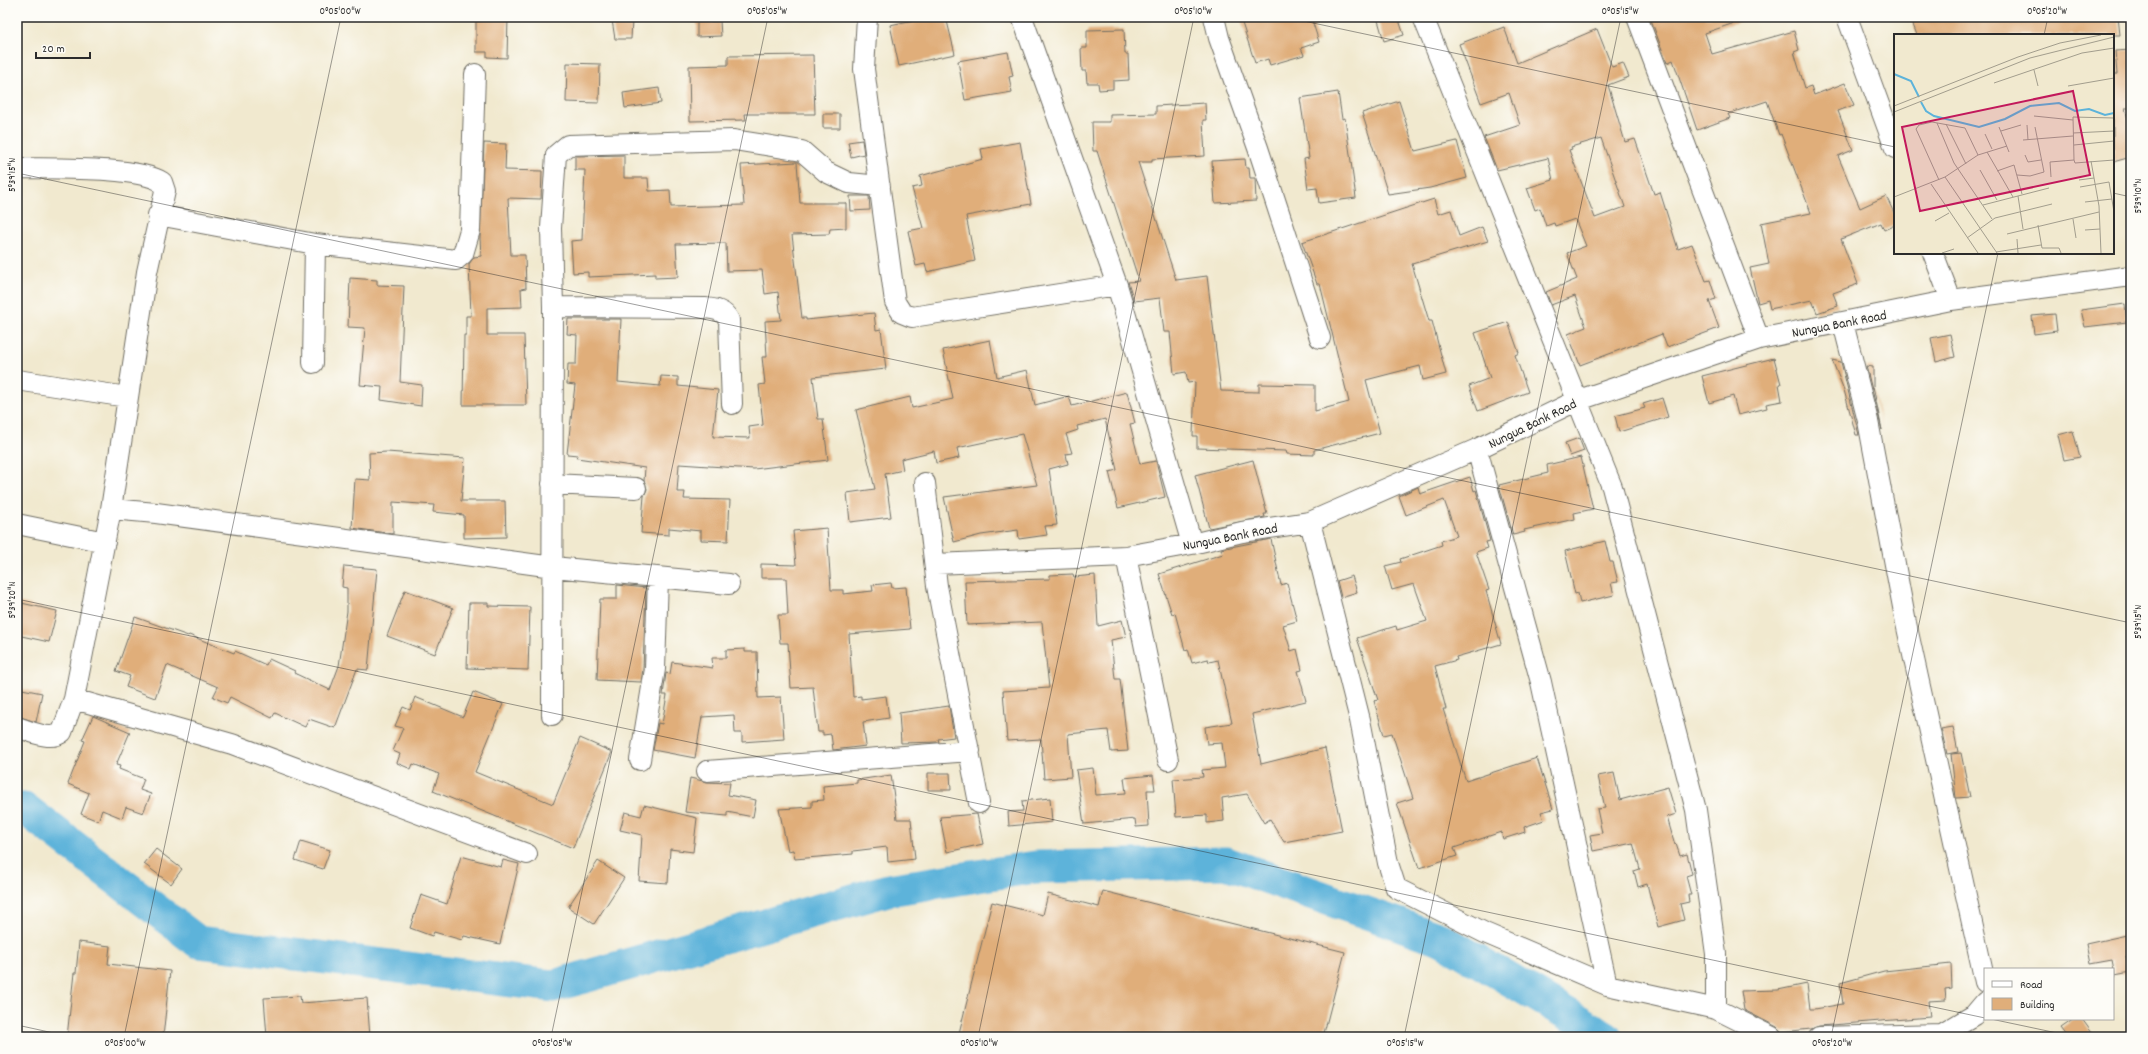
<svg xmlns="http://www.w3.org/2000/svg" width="2148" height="1054" viewBox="0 0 2148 1054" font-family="Dekko,sans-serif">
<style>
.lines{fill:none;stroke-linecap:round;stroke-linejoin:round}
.river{stroke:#5db3da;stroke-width:33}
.building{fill:#e0ae7a;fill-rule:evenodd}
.street-casing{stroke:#706e64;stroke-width:22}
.street{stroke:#fff;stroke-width:20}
.ticks{fill:none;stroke:#2b2b2b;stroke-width:1;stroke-opacity:0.45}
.labels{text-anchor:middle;stroke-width:3.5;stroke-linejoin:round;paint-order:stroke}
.street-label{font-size:14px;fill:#2b2b2b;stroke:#fdfcf7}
.inset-river{fill:none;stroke:#5db3da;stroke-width:2}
.inset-road{fill:none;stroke:#a29d8d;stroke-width:1}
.view{fill:#c2185b;fill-opacity:0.15;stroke:#c2185b;stroke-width:2}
.inset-edge{fill:none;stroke:#2b2b2b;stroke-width:2}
.neatline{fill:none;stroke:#2b2b2b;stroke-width:1.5}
.ticks-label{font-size:10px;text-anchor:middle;fill:#2b2b2b}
</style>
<rect width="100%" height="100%" fill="#fdfcf7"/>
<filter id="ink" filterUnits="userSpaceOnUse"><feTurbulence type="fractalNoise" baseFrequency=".025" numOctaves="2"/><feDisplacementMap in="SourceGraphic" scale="8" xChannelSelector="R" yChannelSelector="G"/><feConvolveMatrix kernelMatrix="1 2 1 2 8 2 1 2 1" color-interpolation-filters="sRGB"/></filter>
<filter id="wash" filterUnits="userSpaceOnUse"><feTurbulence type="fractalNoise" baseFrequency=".012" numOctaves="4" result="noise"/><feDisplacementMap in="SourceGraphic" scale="16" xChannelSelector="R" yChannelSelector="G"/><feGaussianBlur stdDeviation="0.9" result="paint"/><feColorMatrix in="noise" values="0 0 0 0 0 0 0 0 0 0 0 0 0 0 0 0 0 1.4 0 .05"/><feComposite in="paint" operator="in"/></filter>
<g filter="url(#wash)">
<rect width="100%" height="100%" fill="#f1e9cf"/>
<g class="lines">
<!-- river -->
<path class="river" d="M17,809H25L198,942L553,986L888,890L1036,867L1226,863L1443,940L1606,1037"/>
</g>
<g id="blocks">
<!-- building -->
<path class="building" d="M476,17H508L507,58L487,57V52H476Z
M928,17H946L955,54L899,66L890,25Z
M1240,17H1311L1319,42L1301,48L1304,55L1270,65L1268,59L1255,63Z
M1377,17H1398L1404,35L1384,41Z
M1650,17H1745L1746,19L1705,33L1712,54L1794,31L1799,50L1794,52L1805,88L1811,86L1814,95L1845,83L1854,105L1838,111L1853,150L1838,156L1860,208L1886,196L1895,215V225L1884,230L1881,223L1841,239L1858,284L1833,293L1838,306L1817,313L1812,300L1770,309L1768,300L1758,303L1750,268L1769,264L1761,223L1811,213L1781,134L1779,135L1767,101L1728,114L1730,118L1697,130L1673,60L1667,63Z
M1910,17H2118L2120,35H1917Z
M612,20H632L631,39H615Z
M720,21L721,36L697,37V22Z
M1504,27L1517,63L1597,29L1612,67L1623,63L1629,77L1608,85L1625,142L1635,139L1654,194L1660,192L1678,249L1692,244L1706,281L1710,280L1716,299L1709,301L1719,328L1667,347L1662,334L1580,365L1568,334L1586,327L1575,296L1551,305L1546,292L1577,279L1567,253L1586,246L1575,219L1555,226L1554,223L1546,226L1540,208L1535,210L1527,188L1553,180L1548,158L1497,170L1484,137L1520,125L1509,93L1481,103L1459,44ZM1601,138L1625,207L1595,218L1569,150L1572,149L1571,147Z
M1124,29L1125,54H1128L1129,80L1113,81V89L1099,90L1098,83H1087L1086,71H1082L1081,48H1087V30Z
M2131,50V108H2125L2131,130V157L2113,162V75L2117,74L2115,51Z
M1008,52L1013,76L1009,77L1012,92L965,100L958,61Z
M813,55L815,114H745L746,120L690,121L689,66L728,65V56Z
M567,63L600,64L599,103L566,102Z
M659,88L661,103L625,108L623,93Z
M1338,92L1342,119L1345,118L1356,198L1319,203L1317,188L1308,189L1304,159L1309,158L1300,98Z
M1399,101L1415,151L1457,141L1467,178L1430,188L1388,194L1362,113Z
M1205,103L1206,120H1203L1205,156L1152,159V162H1138L1176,280L1207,276L1221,391L1259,392V384L1315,385V411L1349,402L1320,284H1317L1302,242L1434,199L1438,214L1451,210L1459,236L1482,227L1488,241L1412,264L1429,321H1432L1446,374L1423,380L1420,366L1366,380L1380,433L1314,450V455L1287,454L1286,451L1197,448V436H1193L1195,382L1188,383L1186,372L1174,374L1170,332H1164L1160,298L1134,301L1128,282L1139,281L1097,151H1093L1092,122H1110V115L1156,114V106Z
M823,114H840V128H823Z
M862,140L864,154L851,157L848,142Z
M1020,142L1031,204L966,216L975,261L927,272L925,264L916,266L908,231L923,228L912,188L922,186L920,176L983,159L981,149Z
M484,143L506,144L505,170L542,171L541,199L508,198L511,255H525L526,288L521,289L522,307L487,308V335H524L526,405H463L464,335H466V316H471L469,264L474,257L481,256L480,238Z
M624,155V178H648L649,191L670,190L671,207L744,205L741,165L797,162L800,203H846V228L830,229L829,234L792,235L802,318H806V320L874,313L876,330L881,329L886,369L813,377L818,419H823L828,460L754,469L679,464L677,492H685L684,499L730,500L728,541L701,540V531L669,528V535L641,533L644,496L647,489L644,481L645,468L577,458L578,455L567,454L575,385L567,384L568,364H576L577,335L567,334L568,319H621L618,382L660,386L661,376L678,377V386L718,390L713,437L750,438L749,427L763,425L759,385L765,384L762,357H767L765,321L781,320L778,292L765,294L762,270L727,271L726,243L676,244L678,277L655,278V274L588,277V272L573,273L571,241L582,240L585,170H575V156Z
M1245,159L1246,168H1249L1250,178H1255L1256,201L1215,203L1212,161Z
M850,196H869L870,210L851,211Z
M350,278L377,280V285L404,286L400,382L422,385L421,406L381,400L382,387L360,385L365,328L348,327Z
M2125,304L2127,322L2085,327L2081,310Z
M2055,314L2057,331L2034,334L2032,316Z
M1508,322L1519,353L1515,355L1528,392L1478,411L1469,386L1490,378L1475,333Z
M1950,334L1955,357L1936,362L1931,338Z
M990,340L997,377L1027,370L1035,405L1069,396L1072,406L1127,392L1135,423L1130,424L1140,464L1156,461L1165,497L1118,508L1109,472L1117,470L1105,419L1077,426L1078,430L1066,434L1072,453L1066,454L1068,464L1049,469L1057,525L1045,526L1047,535L1019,539L1018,530L981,535L954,542L944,497L1037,485L1022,434L957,448L959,458L936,463L934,451L901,459L903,470L885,474L891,517L850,522L847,493L875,489L856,410L910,397L912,408L953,399L943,350Z
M1774,358L1781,384H1779L1782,401L1766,404L1767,408L1738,415L1733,396L1709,403L1702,376Z
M1832,360L1841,362L1859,435H1856L1844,390Z
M1866,366L1873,367V386L1882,430Z
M1662,398L1668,417L1619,432L1615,416L1645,408L1643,404Z
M2073,431L2080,457L2064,460L2058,435Z
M1579,438L1584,451L1570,456L1565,443Z
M387,452L465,458L461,501H505L506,537L464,538V515L433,512L434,505L393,502V534L352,528L355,479L370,480L369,453Z
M1581,457L1593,509L1574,513L1575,519L1524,530L1525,532L1513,535L1499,485L1548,473L1547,465Z
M1253,460L1267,514H1264L1265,517L1209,528L1195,475Z
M1470,477L1474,491L1476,490L1490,541L1486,542L1488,548L1476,552L1489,590L1486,591L1501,644L1456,657L1457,660L1435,666L1446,709H1443L1466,781L1537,758L1553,809L1541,812L1544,820L1524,827L1525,832L1503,839L1501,832L1454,848L1457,856L1419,868L1397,803L1413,798L1392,733L1384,735L1374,701L1378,700L1357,638L1396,626L1397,630L1427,621L1414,584L1392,590L1385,566L1401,562L1400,559L1442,545L1441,541L1457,536L1444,500L1406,515L1399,496L1418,487L1420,494Z
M827,528L831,590H843V594L873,591L872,585L891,583L892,588L906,587L910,629L849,634L853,697L861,696V699L886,696L889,718L863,722L866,746L833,750L831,734L823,735V732H818L813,687L791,688L788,643H780L778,615H788L786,578H761V564L796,565L793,531Z
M1271,539L1281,585L1287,583L1297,621L1283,625L1291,651L1297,649L1302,670L1298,671L1306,701L1252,714L1261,764L1325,748L1342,831L1284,842L1270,819L1264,823L1247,794L1222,798L1224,821L1207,823V815L1176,817L1173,779L1203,777L1202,770L1225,768L1222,743L1207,744L1205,727L1232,723L1218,660L1209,662L1208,659L1192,663L1188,649L1185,650L1175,613L1172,614L1159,574L1223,554L1221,549Z
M1605,541L1610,562H1613L1618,582L1611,583L1614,595L1580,603L1578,593L1575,594L1565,551Z
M344,566L377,569L368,670L357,669L335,728L309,719L305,727L275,713L272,718L230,697L227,703L213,697L218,687L167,665L155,698L126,687L130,676L116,671L135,617L188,636L189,635L234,653L235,651L266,665L269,659L295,671L294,673L330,690L339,666L347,611V588L342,587Z
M1073,574L1074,577L1095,575L1098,626L1122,620L1126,637L1111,640L1115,679H1120L1128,751L1111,752L1108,730L1068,734L1071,777L1044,779L1041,739L1007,741L1003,691L1049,688L1042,622L967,625L965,581L1050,579V575Z
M1352,576L1357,592L1341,597L1337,581Z
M617,585L646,588L643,669L641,682L597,680L600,599H617Z
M405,590L453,608L435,654L387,636Z
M17,602L57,611L49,642L17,635Z
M469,603H488V606L530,607L528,670L467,668Z
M745,649V652H757L758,698L781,697L784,739L742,742V733H735L734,715L702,717L695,758L653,750L658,723L662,724L667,695H663L666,673L670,674L672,662L713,668L712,658H726V650Z
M17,688L42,693L36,722L17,716Z
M473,692L503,704L475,772L553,804L580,738L612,752L573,848L433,791L439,774L413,764L411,769L397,763L400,754L393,751L403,728L395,726L403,707L410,710L415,697L463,717Z
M949,706L954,737L938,739L939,742L901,743L899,713Z
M93,716L130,732L116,765L120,766L119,769L144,779L140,790L151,794L143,813L126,807L122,818L102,810L98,821L81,814L89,793L68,784L85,741L82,740Z
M1953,727L1958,752L1947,754L1941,729Z
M1961,753L1970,797L1956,798L1951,754Z
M1093,768L1096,795L1126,793L1124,778L1153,775L1155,790H1147L1149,826L1136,827L1135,819L1084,824L1076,770Z
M928,773H950L951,790H928Z
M1614,773L1620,800L1668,787L1676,814L1667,817L1675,845L1676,844L1680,856L1687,854L1692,874L1686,876L1691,895H1688L1689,902L1680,904L1684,920L1658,927L1647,884L1638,887L1634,871L1640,869L1633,843L1593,851L1590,835L1602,833L1597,809L1605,808L1598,776Z
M891,775L897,819H911L915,859L888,862L887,847L853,851V854L795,859L793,850L788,851L779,809L812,807V801L824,800L823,786L857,783V780Z
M690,778L707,782L730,783L728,795L756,800L753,817L727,812V816L685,812Z
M1050,798L1052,822L1009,826L1008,812L1023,811L1022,801Z
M644,805L697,818L693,852L670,849L668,883L639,881L642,835L620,830L625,812L641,816Z
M977,814L983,844L947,852L940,817Z
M301,841L330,850L323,869L295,860Z
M156,849L182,869L171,884L144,864Z
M461,856L501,867L503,860L519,864L500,944L464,936L462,940L434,932L432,936L410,928L421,895L447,904Z
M598,861L624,878L594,924L568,907Z
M1103,891L1345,952L1323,1037H958L992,902L1043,915L1048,894L1099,907Z
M2131,934V956H2126L2130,972L2115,975L2112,960L2090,964L2086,944Z
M79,942L110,946L108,964L170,971L163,1037H67L74,973H76Z
M1951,964L1952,988L1945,989L1946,1000L1928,1001L1930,1017L1819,1026L1811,1029L1782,1032L1777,1027L1744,1010L1741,991L1778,990L1807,984L1810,1009H1814L1843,1004L1840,983L1884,971Z
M300,996L301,1003L367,998L370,1037H267L264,998Z
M2074,1019H2082L2095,1037H2068L2061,1028Z"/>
</g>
</g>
<g filter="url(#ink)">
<use href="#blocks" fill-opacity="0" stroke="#706e64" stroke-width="1"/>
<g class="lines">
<!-- street casing -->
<g class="street-casing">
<path id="street" d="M867,17L864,69L895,302L902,313L912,317L1117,285
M1022,17L1117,285L1192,544
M1214,17L1219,38L1258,148L1320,338
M1423,17L1612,487L1696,810L1716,954V1009
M1637,17L1759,339
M1847,17L1895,148
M17,168C50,169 137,166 162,182L165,191L147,272L111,509L74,699L62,732C51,742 30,731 17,727
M158,215L315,244L456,260L463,254L470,230L475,74
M1933,253L1951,300
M553,307L705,308C715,309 724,310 729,320L732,404
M1843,323L1868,421L1906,623L1985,982
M313,363L315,244
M17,380L127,397
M1477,449L1541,682L1607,985
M925,483L937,586L979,803
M552,484L636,488
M111,509L156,513L553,567L729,584
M1310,522L1360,720L1388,863L1396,888L1485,933L1607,985L1716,1009L1772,1037
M17,524L105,542
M1126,556L1168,760
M936,564L1126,556L1192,544L1242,532L1310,522L1477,449L1576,401L1759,339L1951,300L2131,276
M74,699L232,744L527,854
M552,715L553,307L551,228L556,155L568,145L734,140L802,151L826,172L849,183L880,186
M640,760L655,669L658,578
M707,771L970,751
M1819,1037L1942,1034L1974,1015L1985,1002"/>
</g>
<!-- street -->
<use href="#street" class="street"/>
</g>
</g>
<!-- ticks -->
<path class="ticks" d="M1285,17L1895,147M2044,35L2048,17M17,173L2131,623M2113,193L2131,197M17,599L1985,1018M1991,1019L2076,1037M17,1025L72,1037M124,1037L341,17M551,1037L768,17M978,1037L1194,17M1404,1037L1621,17M1831,1037L1998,253"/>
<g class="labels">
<!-- street labels -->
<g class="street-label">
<text transform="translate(1839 323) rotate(-11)" y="5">Nungua Bank Road</text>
<text transform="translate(1532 423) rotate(-26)" y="5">Nungua Bank Road</text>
<text transform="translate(1230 536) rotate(-11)" y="5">Nungua Bank Road</text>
</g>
</g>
<!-- overview -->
<g transform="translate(1894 34)">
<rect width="220" height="220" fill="#f1e9cf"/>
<path class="inset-river" d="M0,40L17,47L25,63M27,68L32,77L40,82L85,93L111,85L136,72L165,69L181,77L195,75L211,81L220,79"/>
<path class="inset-road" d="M140,36L144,52M100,49L188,19L220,14M174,52L220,44M0,72L124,23L166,9L207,1M0,78L136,24L220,3M140,82L179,86M43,89L60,129L98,185M52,90L72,130M133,91L134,106M105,93L115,118M107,97L127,91M179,99L220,97M91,100L98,115M129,106L179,102M180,111L220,107M93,118L119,163M131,121L134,128L147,126M180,126L179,83L220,84M197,127L205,172L207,219M86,136L103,166M103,137L120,131L128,160M123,141L136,142L150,138L141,93M51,143L103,219M157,143L156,128L180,126L181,129L220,126M45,146L22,95L25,91L38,88L71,94L84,121M185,146L200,144M37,150L84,219M186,153L215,148L220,178M124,162L129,195M0,163L51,143L84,121L113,112M191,168L218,165M89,171L155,154M179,185L182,204M41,187L55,179M144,191L148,214H165L167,219M191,196L206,195M113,200L205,178M73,204L101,184L158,170M123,205L124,219M102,218L147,211M48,219L60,215"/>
<path class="view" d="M179,57L196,141L26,177L8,93Z"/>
<rect width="220" height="220" class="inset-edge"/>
</g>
<!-- margin -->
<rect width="2148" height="1054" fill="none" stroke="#fdfcf7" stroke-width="44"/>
<!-- legend -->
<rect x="1984" y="968" width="130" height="52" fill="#fdfcf7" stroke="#a9a8a5"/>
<rect x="1992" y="981" width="20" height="6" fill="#ffffff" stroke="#a9a8a5"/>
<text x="2020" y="988" font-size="12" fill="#2b2b2b">Road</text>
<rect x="1992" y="998" width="20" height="12" fill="#e0ae7a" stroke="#a9a8a5"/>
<text x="2020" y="1008" font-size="12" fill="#2b2b2b">Building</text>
<!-- scale -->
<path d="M36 52v6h54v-6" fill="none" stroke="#2b2b2b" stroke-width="2"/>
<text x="42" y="52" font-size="12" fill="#2b2b2b" stroke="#fdfcf7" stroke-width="3" paint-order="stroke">20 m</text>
<rect x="22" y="22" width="2104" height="1010" class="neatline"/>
<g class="ticks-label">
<text x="340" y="14">0°05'00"W</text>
<text x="767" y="14">0°05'05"W</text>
<text x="1193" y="14">0°05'10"W</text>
<text x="1620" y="14">0°05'15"W</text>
<text x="2047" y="14">0°05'20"W</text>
<text transform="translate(11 175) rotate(-90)" y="4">5°39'15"N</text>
<text transform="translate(2137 196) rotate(-90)" y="4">5°39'10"N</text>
<text transform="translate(11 600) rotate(-90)" y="4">5°39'20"N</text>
<text transform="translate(2137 622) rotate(-90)" y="4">5°39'15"N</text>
<text x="125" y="1046">0°05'00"W</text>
<text x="552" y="1046">0°05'05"W</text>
<text x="979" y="1046">0°05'10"W</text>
<text x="1405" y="1046">0°05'15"W</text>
<text x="1832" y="1046">0°05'20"W</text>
</g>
</svg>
